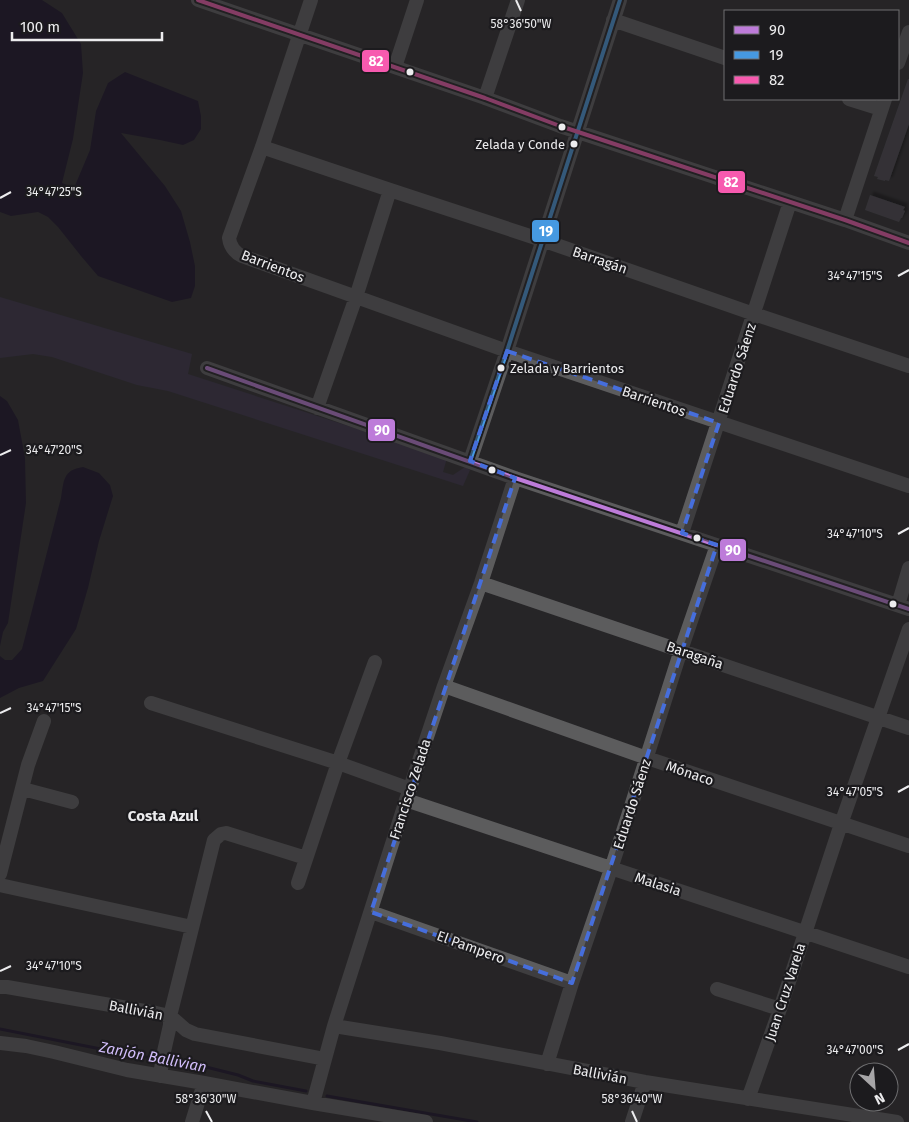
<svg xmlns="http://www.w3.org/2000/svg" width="909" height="1122" viewBox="0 0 909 1122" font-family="'Fira Sans',sans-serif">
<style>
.green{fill:#352d44}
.water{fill:#110820}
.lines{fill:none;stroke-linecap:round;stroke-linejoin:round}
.stream{stroke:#110820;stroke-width:3}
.building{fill:#45434a;filter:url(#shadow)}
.minor{stroke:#5c5c5d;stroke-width:14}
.bus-1-casing{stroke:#1c1b1e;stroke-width:8}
.bus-2-casing{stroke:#1c1b1e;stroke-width:8}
.bus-3-casing{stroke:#1c1b1e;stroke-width:8}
.bus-1{stroke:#bd7bd9;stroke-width:4}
.bus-2{stroke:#4699e1;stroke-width:4}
.bus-3{stroke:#f75aaf;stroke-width:4}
.marked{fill:none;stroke:#466edc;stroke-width:4;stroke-dasharray:10 6;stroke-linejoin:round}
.ticks{fill:none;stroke:#ececee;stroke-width:2}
.bus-dot{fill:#ececee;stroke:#1c1b1e;stroke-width:2}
.labels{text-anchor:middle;stroke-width:4.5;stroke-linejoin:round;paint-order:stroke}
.bus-label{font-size:13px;fill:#ececee;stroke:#1c1b1e;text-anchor:end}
.street-label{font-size:14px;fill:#ececee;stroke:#1c1b1e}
.neighbourhood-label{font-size:15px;font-weight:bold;fill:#ececee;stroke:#1c1b1e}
.water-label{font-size:15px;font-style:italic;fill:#d1bdfa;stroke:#1c1b1e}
.ticks-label{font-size:12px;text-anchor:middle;fill:#ececee;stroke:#1c1b1e;stroke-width:4.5;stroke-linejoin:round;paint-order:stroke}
.line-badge{stroke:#1c1b1e;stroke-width:2}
.badge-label{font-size:14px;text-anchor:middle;font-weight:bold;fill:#fff}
</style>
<defs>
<filter id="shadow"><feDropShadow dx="3.5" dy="-3.5" stdDeviation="1" flood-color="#0009"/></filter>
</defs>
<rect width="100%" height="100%" fill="#262527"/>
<!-- green -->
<path class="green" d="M0,297L192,354L188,374L447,458L443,472L453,475L465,467L470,470L463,486L168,391L137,385L52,357L33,354L0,358Z"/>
<!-- water -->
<path class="water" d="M0,0H42L62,13L81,44L83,73L73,139L62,183L74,188L90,150L96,111L108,83L125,72L198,101L201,116V129L194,140L183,145L160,140L121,133L165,186L181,211L190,242L195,266V286L191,298L172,302L98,276L81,256L58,227L48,217L38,212L11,216L0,212Z
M0,396L7,401L18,420L25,458L26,503L8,623L3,632L0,646Z
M83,467L99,473L110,485L113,496L99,541L88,588L76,629L43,681L19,688L0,698V656L5,660H12L22,649L61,498C64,480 63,470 83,467Z"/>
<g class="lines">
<!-- stream -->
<path class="stream" d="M0,1029L126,1054L159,1059
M165,1060L206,1067L238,1075L253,1081L306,1091
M327,1096L477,1122"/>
</g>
<!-- building -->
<path class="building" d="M908,79H909V124L889,181L885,180V181L877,179L878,177L874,176Z
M870,195L905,207L903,210L905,211L902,218H901L899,222L865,210Z"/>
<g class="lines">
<!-- minor -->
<path class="minor" d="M198,0L485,98L560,126L845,220L909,243
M311,0L262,147L229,238C230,246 234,252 242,256L507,351L909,486
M613,20L725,58
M898,63L909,32
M395,67L417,0
M485,98L518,0
M849,99L881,109
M262,147L390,190L542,240L754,314L909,366
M845,220L885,99
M207,368L515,478L909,609
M317,408L356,297L390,190
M470,461L507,351L620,0
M682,533L790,202
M481,583L909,728
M898,605L909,568
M444,686L647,758L909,846
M151,703L338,763L410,789
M23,789L72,802
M406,800L909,967
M0,874L28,765L44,721
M298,883L338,763L375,662
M0,885L192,927
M371,912L572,983
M0,987H7L156,1013L170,1016L186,1030L195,1034L325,1059
M717,989L780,1009
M334,1026L440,1043L645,1082L897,1122
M0,1043L26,1046L54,1052L127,1070L204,1083L313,1103L426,1122
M547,1064L572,983L611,869L681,650L717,545
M160,1076L163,1056L170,1025V1016L214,840L221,834L226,833L306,858
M748,1099L780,1009L841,824L909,629
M313,1103L334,1026L406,800L444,686L481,583L515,478
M192,1122L204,1083
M632,1122L645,1082"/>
<!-- bus-1 casing -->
<g class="bus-1-casing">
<path id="bus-1" d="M207,368L515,478L909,609"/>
</g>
<!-- bus-2 casing -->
<g class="bus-2-casing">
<path id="bus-2" d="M470,461L507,351L620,0"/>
</g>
<!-- bus-3 casing -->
<g class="bus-3-casing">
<path id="bus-3" d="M198,0L485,98L560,126L845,220L909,243"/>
</g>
<!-- bus-1 -->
<use href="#bus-1" class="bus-1"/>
<!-- bus-2 -->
<use href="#bus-2" class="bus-2"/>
<!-- bus-3 -->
<use href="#bus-3" class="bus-3"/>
</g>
<!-- marked area -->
<path d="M0 0H909V1122H0ZM507,351L719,423L682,533L717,545L572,983L371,912L515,478L470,461Z" fill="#262527" fill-opacity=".55" fill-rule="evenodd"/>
<path class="marked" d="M507,351L719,423L682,533L717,545L572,983L371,912L515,478L470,461Z"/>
<!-- ticks -->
<path class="ticks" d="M516,0L521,11M0,198L11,192M898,276L909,270M0,455L11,450M898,534L909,528M0,713L11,708M898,792L909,786M0,971L11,966M898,1050L909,1044M206,1111L212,1122M632,1111L637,1122"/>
<!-- markers -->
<g class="bus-dot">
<circle cx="410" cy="72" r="4.5"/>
<circle cx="562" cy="127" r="4.5"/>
<circle cx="574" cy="144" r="4.5"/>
<circle cx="501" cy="368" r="4.5"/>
<circle cx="492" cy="470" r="4.5"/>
<circle cx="697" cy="538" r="4.5"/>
<circle cx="893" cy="604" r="4.5"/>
</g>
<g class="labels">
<!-- bus labels -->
<g class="bus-label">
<text x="565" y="149">Zelada y Conde</text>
<text x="510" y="373" text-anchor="start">Zelada y Barrientos</text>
</g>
<!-- street labels -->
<g class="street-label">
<text transform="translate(600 260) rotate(19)" y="5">Barragán</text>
<text transform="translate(273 266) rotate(21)" y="5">Barrientos</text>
<text transform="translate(737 368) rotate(-72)" y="5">Eduardo Sáenz</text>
<text transform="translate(654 401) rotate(19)" y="5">Barrientos</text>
<text transform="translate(695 655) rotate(19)" y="5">Baragaña</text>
<text transform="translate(690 773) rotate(19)" y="5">Mónaco</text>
<text transform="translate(410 789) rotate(-72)" y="5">Francisco Zelada</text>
<text transform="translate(632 804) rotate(-72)" y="5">Eduardo Sáenz</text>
<text transform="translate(658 884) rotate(18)" y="5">Malasia</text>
<text transform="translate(471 947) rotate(20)" y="5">El Pampero</text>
<text transform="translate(785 992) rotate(-72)" y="5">Juan Cruz Varela</text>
<text transform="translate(136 1010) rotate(11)" y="5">Ballivián</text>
<text transform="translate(600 1074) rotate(11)" y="5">Ballivián</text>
</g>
<!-- neighbourhood labels -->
<g class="neighbourhood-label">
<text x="163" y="821">Costa Azul</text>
</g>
<!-- water labels -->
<g class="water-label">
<text transform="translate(153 1057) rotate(11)" y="5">Zanjón Ballivian</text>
</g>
</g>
<g class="ticks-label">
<text x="521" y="28">58°36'50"W</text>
<text x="54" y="196">34°47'25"S</text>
<text x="855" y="280">34°47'15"S</text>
<text x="54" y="454">34°47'20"S</text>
<text x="855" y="538">34°47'10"S</text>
<text x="54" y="712">34°47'15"S</text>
<text x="855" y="796">34°47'05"S</text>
<text x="54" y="970">34°47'10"S</text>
<text x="855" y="1054">34°47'00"S</text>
<text x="206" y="1103">58°36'30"W</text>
<text x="632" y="1103">58°36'40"W</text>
</g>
<g class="line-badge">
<rect x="361" y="49" width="29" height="24" rx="5" fill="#f75aaf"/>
<rect x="717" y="170" width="29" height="24" rx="5" fill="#f75aaf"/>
<rect x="531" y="219" width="29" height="24" rx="5" fill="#4699e1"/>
<rect x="367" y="418" width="29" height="24" rx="5" fill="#bd7bd9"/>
<rect x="719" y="538" width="28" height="24" rx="5" fill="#bd7bd9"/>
</g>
<g class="badge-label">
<text x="376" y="66">82</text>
<text x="731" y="187">82</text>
<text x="546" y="236">19</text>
<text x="382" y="435">90</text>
<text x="733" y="555">90</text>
</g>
<!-- legend -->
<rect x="724" y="10" width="175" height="90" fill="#1c1b1e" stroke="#6f6f71"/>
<rect x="734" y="26" width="25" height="8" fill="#bd7bd9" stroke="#6f6f71"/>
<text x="769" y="35" font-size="15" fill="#ececee">90</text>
<rect x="734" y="51" width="25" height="8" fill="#4699e1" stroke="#6f6f71"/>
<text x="769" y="60" font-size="15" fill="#ececee">19</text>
<rect x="734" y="76" width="25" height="8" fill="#f75aaf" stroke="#6f6f71"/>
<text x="769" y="85" font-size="15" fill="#ececee">82</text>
<!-- north arrow -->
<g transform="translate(874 1087) rotate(154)"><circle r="24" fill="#1c1b1e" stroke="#6f6f71"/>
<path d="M0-4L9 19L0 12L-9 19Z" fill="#a7a6a8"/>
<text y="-8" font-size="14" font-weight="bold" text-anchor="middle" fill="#ececee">N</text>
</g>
<!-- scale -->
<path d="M12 32v8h150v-8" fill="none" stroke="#ececee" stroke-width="2.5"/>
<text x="20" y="32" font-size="15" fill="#ececee" stroke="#1c1b1e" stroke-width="4" paint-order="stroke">100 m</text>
</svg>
